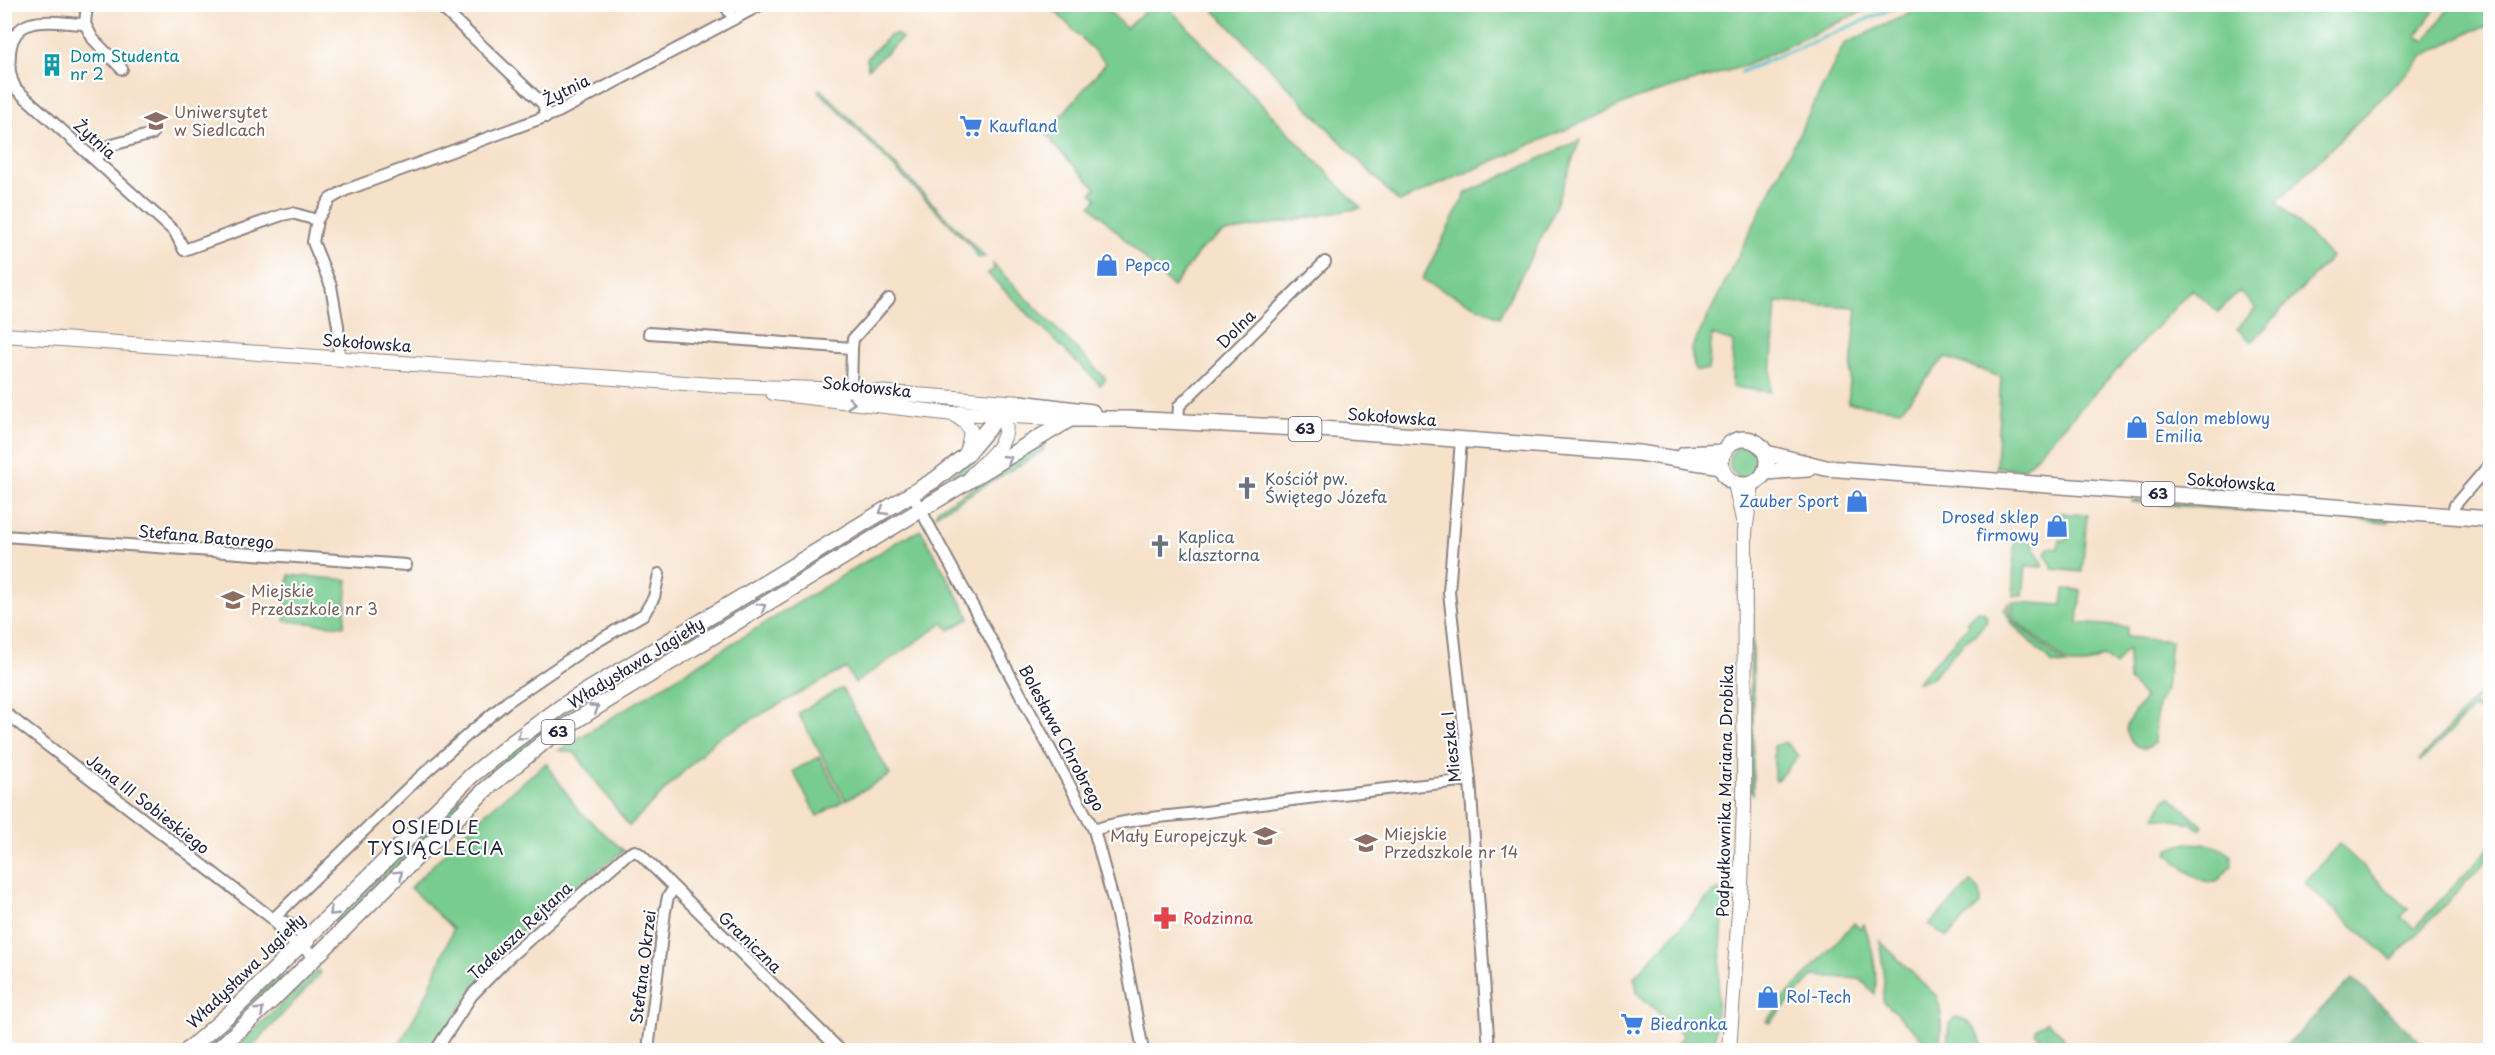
<svg xmlns="http://www.w3.org/2000/svg" width="2495" height="1055" viewBox="0 0 2495 1055" font-family="'Playpen Sans',sans-serif">
<style>
.green{fill:#78cc8f;stroke:#4d7765;stroke-width:1.5}
.forest{fill:#62b07a;stroke:#42695a;stroke-width:1.5}
.lines{fill:none;stroke-linecap:round;stroke-linejoin:round}
.stream{stroke:#58c4d2;stroke-width:3}
.street-casing{stroke:#8c8282;stroke-width:14}
.secondary-casing{stroke:#8c8282;stroke-width:16}
.primary-casing{stroke:#8c8282;stroke-width:18}
.street{stroke:#fff;stroke-width:10}
.secondary{stroke:#fff;stroke-width:14}
.primary{stroke:#fff;stroke-width:15}
.oneway{stroke:#9c9ca7}
.labels{text-anchor:middle;stroke-width:4.5;stroke-linejoin:round;paint-order:stroke}
.shield{fill:#fff;stroke:#646476;stroke-width:1.5}
.shield-label{font-size:15px;font-weight:bold;fill:#22223b}
.culture-label{font-size:16px;fill:#0d838f;stroke:#fff;text-anchor:start}
.street-label{font-size:16px;fill:#22223b;stroke:#fff}
.education-label{font-size:16px;fill:#785e54;stroke:#fff;text-anchor:start}
.shop-label{font-size:16px;fill:#366cbe;stroke:#fff;text-anchor:start}
.worship-label{font-size:16px;fill:#5b616d;stroke:#fff;text-anchor:start}
.health-label{font-size:16px;fill:#be3a42;stroke:#fff;text-anchor:start}
.neighbourhood-label{font-size:18px;letter-spacing:1.5px;fill:#22223b;stroke:#fff}
</style>
<rect width="100%" height="100%" fill="#fff"/>
<filter id="ink" filterUnits="userSpaceOnUse"><feTurbulence type="fractalNoise" baseFrequency=".0167" numOctaves="2"/><feDisplacementMap in="SourceGraphic" scale="12" xChannelSelector="R" yChannelSelector="G"/><feConvolveMatrix kernelMatrix="1 2 1 2 8 2 1 2 1" color-interpolation-filters="sRGB"/></filter>
<filter id="wash" filterUnits="userSpaceOnUse"><feTurbulence type="fractalNoise" baseFrequency=".008" numOctaves="4" result="noise"/><feDisplacementMap in="SourceGraphic" scale="24" xChannelSelector="R" yChannelSelector="G"/><feGaussianBlur stdDeviation="1.35" result="paint"/><feColorMatrix in="noise" values="0 0 0 0 0 0 0 0 0 0 0 0 0 0 0 0 0 1.4 0 .05"/><feComposite in="paint" operator="in"/></filter>
<g filter="url(#wash)">
<rect width="100%" height="100%" fill="#f6e1c9"/>
<!-- green -->
<path class="green" d="M1049,5H1103L1126,28L1152,5H1166L1361,208L1223,233L1201,249L1173,287L1091,206L1097,199L1091,193L1096,188L1052,143L1053,141L1046,134L1106,63Z
M1209,5H1876L1747,65L1638,98L1399,202Z
M1927,5H2438L2416,36L2425,41L2451,5L2490,4V26L2471,31L2425,55L2277,202L2331,257L2252,342L2237,329L2256,308L2239,291L2218,312L2192,289L2024,469L1996,467L2001,377L1945,357L1901,410L1848,403L1857,307L1776,302L1770,392L1732,387L1733,342L1712,335L1708,370H1695L1691,350L1844,44Z
M896,34L902,38L868,69L867,58L889,36Z
M821,89L985,257L978,258L971,246L818,90Z
M1580,140L1550,221L1499,317L1422,280L1466,193Z
M993,264L1106,379L1100,385L987,273L994,270Z
M992,434L999,435L971,468L925,501L930,490L970,461Z
M1044,445L1043,451L935,515L938,509L946,504Z
M1729 462a16 16 0 1 1 32 0a16 16 0 1 1-32 0Z
M2133,500L2390,519L2388,522L2132,502Z
M2060,513L2087,515L2082,572L2052,569V565L2045,554L2048,548L2058,549L2059,540H2067L2068,523L2060,522Z
M886,517L890,523L540,739L535,733L582,699Z
M921,530L970,618L949,630L944,623L855,683L846,668L716,739L629,826L575,753L559,750L902,539Z
M2019,533H2026L2043,564V567L2026,566L2023,596H2013L2014,538Z
M289,575L348,580L344,626L285,621Z
M1753,577V794L1750,790L1751,579Z
M2064,589L2081,590L2078,623L2127,627L2126,637L2171,641L2166,689L2158,704L2154,743C2142,756 2125,741 2127,726C2129,717 2139,706 2145,698L2129,681L2128,650H2126L2115,666L2103,656L2086,665H2070L2014,619L2012,602L2062,605Z
M2009,603L2012,620L2066,665L2053,664L2012,624L2004,609Z
M1977,611L1984,612L1987,617L1986,622L1976,634L1968,638L1930,679L1917,682L1969,625L1966,622Z
M2489,684L2490,700L2480,708L2490,697L2484,692L2473,703L2478,708L2476,711L2473,709L2421,761L2419,760Z
M842,688L890,775L846,800L798,713Z
M529,737L533,742L339,925L334,921L469,788Z
M1785,742L1799,756L1776,781L1774,777V746Z
M819,757L843,801L817,816L793,771Z
M546,763L578,810L624,851C579,884 529,918 493,961L495,963L477,983L432,1050H396L426,996L453,929L410,888L483,815Z
M2170,796L2203,826L2200,830L2191,823L2155,817L2165,799Z
M2186,843C2203,844 2219,843 2231,856L2232,865L2217,882C2198,885 2181,865 2167,853L2170,849Z
M2339,844L2408,909L2401,917L2414,928L2490,848V857L2392,960L2304,883Z
M1971,882L1980,891L1981,903L1947,937L1929,925Z
M1719,890L1725,891L1714,1050H1671L1684,1036L1637,993L1635,976L1712,893Z
M1854,923L1860,928L1864,924C1872,947 1878,969 1875,994L1860,979L1814,976L1769,1023L1766,1021L1778,1008L1776,1007Z
M1880,941L1936,996C1944,1013 1941,1032 1939,1050H1934L1883,1001L1884,980Z
M318,970L321,973L249,1050H233Z
M279,975L285,979L217,1044L209,1050H197Z
M1955,1017C1972,1019 1981,1035 1983,1050H1947L1949,1024Z
M2047,1021L2063,1036L2064,1039L2059,1043H2048L2035,1033L2036,1028Z"/>
<!-- forest -->
<path class="forest" d="M2353,978L2428,1050H2281Z"/>
<g class="lines">
<!-- stream -->
<path class="stream" d="M1741,72L1903,4"/>
</g>
</g>
<g filter="url(#ink)">
<g class="lines">
<!-- street casing -->
<g class="street-casing">
<path id="street" d="M438,4L543,104L547,117
M724,4L734,19
M85,24L87,4
M122,69L93,39L85,24C55,23 13,11 10,53C9,67 9,77 16,89L175,232L184,250L282,215L292,213L317,220
M95,159L105,147L152,134
M649,333L852,348L851,390
M852,348L853,339L889,299
M339,359L338,326L331,286L313,242L317,220L330,199L346,190L558,112L762,4
M1178,422L1179,406L1325,262
M1461,440L1449,592L1470,780L1489,1050
M912,494L1094,830L1117,915L1143,1050
M2452,516L2455,505L2490,464
M4,536L406,565
M4,712L273,919C285,938 296,947 317,955
M1094,830C1135,816 1177,817 1220,810C1303,797 1387,789 1470,780
M273,919L410,786L472,731L507,702L586,648L644,614L654,597L659,574
M273,919L289,923L309,942
M436,1050L472,995L507,959L626,855L635,851L640,854L840,1050
M648,1050L665,911L668,897L674,888"/>
</g>
<!-- secondary casing -->
<g class="secondary-casing">
<path id="secondary" d="M4,335L727,386L851,390L1020,403
M773,393L954,414L961,413L1070,419
M954,414L966,423L971,432L967,452
M972,475C992,455 1016,439 1001,410
M1735,483L1743,520
M1729,1050L1741,884L1744,806L1745,531L1752,484"/>
</g>
<!-- primary casing -->
<g class="primary-casing">
<path id="primary" d="M1721 462a23 23 0 1 1 46 0a23 23 0 1 1-46 0Z
M1766,453L1826,468L2490,519
M1684,454L1724,452
M1765,472L1808,469
M188,1050L236,1008L471,776L513,742L564,705L936,479L966,455L994,421L1020,403L1092,412
M217,1050L270,1002L485,790L550,737L608,700L1070,419H1129L1336,430L1639,453L1721,466"/>
</g>
<!-- street -->
<use href="#street" class="street"/>
<!-- secondary -->
<use href="#secondary" class="secondary"/>
<!-- primary -->
<use href="#primary" class="primary"/>
</g>
<!-- one-way arrows -->
<defs><path id="oneway-chevron" d="M-2-3.5L2.5 0L-2 3.5" fill="none" stroke-width="1.6" stroke-linecap="round" stroke-linejoin="round" transform="scale(1.5)"/></defs>
<g class="oneway">
<use href="#oneway-chevron" transform="translate(851 403) rotate(6)"/>
<use href="#oneway-chevron" transform="translate(1008 459) rotate(-31)"/>
<use href="#oneway-chevron" transform="translate(883 511) rotate(149)"/>
<use href="#oneway-chevron" transform="translate(762 607) rotate(-31)"/>
<use href="#oneway-chevron" transform="translate(595 708) rotate(-33)"/>
<use href="#oneway-chevron" transform="translate(521 736) rotate(143)"/>
<use href="#oneway-chevron" transform="translate(399 874) rotate(-45)"/>
<use href="#oneway-chevron" transform="translate(333 912) rotate(136)"/>
<use href="#oneway-chevron" transform="translate(260 1011) rotate(-43)"/>
</g>
</g>
<!-- icons -->
<defs>
<g id="building-bare" transform="scale(1.8)"><path d="M-4-6H4V6H1V3H-1V6H-4ZM-2.5-4.3h1.7v1.8h-1.7ZM.8-4.3h1.7v1.8H.8ZM-2.5-1h1.7V.8h-1.7ZM.8-1h1.7V.8H.8Z" fill="#0f9aa8" stroke="#fff" stroke-width="2.5" paint-order="stroke"/></g>
<g id="university-bare" transform="scale(1.8)"><path d="M0-5L7-2L0 1L-7-2ZM-4 1L0 2.5L4 1V4Q0 6-4 4Z" fill="#8d6e63" stroke="#fff" stroke-width="2.5" paint-order="stroke"/></g>
<g id="supermarket-bare" transform="scale(1.8)"><path d="M-6-5.5h2.5l.6 2H6L4.5 2H-2.5L-4.4-4H-6ZM-1.5 3.2a1.3 1.3 0 1 0 .1 0ZM3 3.2a1.3 1.3 0 1 0 .1 0Z" fill="#3f7fe0" stroke="#fff" stroke-width="2.5" paint-order="stroke"/></g>
<g id="shop-bare" transform="scale(1.8)"><path d="M-5-2.5h2.3a2.7 3.5 0 0 1 5.4 0H5L5.5 6h-11ZM-1.5-2.5h3a1.5 2.3 0 0 0-3 0Z" fill="#3f7fe0" stroke="#fff" stroke-width="2.5" paint-order="stroke"/></g>
<g id="church-bare" transform="scale(1.8)"><path d="M-1.2-6h2.4v3.5h3.3v2.4h-3.3V6h-2.4V-.1h-3.3v-2.4h3.3Z" fill="#6b7280" stroke="#fff" stroke-width="2.5" paint-order="stroke"/></g>
<g id="school-bare" transform="scale(1.8)"><path d="M0-5L7-2L0 1L-7-2ZM-4 1L0 2.5L4 1V4Q0 6-4 4Z" fill="#8d6e63" stroke="#fff" stroke-width="2.5" paint-order="stroke"/></g>
<g id="pharmacy-bare" transform="scale(1.8)"><path d="M-2-6h4v4h4v4h-4v4h-4v-4h-4v-4h4Z" fill="#e0444e" stroke="#fff" stroke-width="2.5" paint-order="stroke"/></g>
</defs>
<g fill-rule="evenodd">
<use href="#building-bare" x="52" y="65"/>
<use href="#university-bare" x="156" y="121"/>
<use href="#supermarket-bare" x="971" y="126"/>
<use href="#shop-bare" x="1107" y="265"/>
<use href="#shop-bare" x="2137" y="427"/>
<use href="#church-bare" x="1247" y="488"/>
<use href="#shop-bare" x="1857" y="501"/>
<use href="#shop-bare" x="2057" y="526"/>
<use href="#church-bare" x="1160" y="546"/>
<use href="#school-bare" x="233" y="600"/>
<use href="#school-bare" x="1265" y="836"/>
<use href="#school-bare" x="1366" y="843"/>
<use href="#pharmacy-bare" x="1165" y="918"/>
<use href="#shop-bare" x="1768" y="997"/>
<use href="#supermarket-bare" x="1632" y="1024"/>
</g>
<g class="labels">
<!-- shield labels -->
<g class="shield">
<rect x="1288.5" y="417" width="33" height="24" rx="4.5"/>
<rect x="2141.5" y="482" width="33" height="24" rx="4.5"/>
<rect x="541.5" y="720" width="33" height="24" rx="4.5"/>
</g>
<g class="shield-label">
<text x="1305" y="434">63</text>
<text x="2158" y="499">63</text>
<text x="558" y="737">63</text>
</g>
<!-- culture labels -->
<g class="culture-label">
<text x="70" y="62">Dom Studenta<tspan x="70" dy="18">nr 2</tspan></text>
</g>
<!-- street labels -->
<g class="street-label">
<text transform="translate(566 90) rotate(-26)" y="6">Żytnia</text>
<text transform="translate(95 139) rotate(42)" y="6">Żytnia</text>
<text transform="translate(1236 329) rotate(-45)" y="6">Dolna</text>
<text transform="translate(367 343) rotate(4)" y="6">Sokołowska</text>
<text transform="translate(867 387) rotate(6)" y="6">Sokołowska</text>
<text transform="translate(1392 417) rotate(4)" y="6">Sokołowska</text>
<text transform="translate(2231 482) rotate(4)" y="6">Sokołowska</text>
<text transform="translate(206 537) rotate(5)" y="6">Stefana Batorego</text>
<text transform="translate(636 663) rotate(-32)" y="6">Władysława Jagiełły</text>
<text transform="translate(1062 738) rotate(62)" y="6">Bolesława Chrobrego</text>
<text transform="translate(1451 747) rotate(-96)" y="6">Mieszka I</text>
<text transform="translate(1725 791) rotate(-89)" y="6">Podpułkownika Mariana Drobika</text>
<text transform="translate(148 804) rotate(38)" y="6">Jana III Sobieskiego</text>
<text transform="translate(520 931) rotate(-43)" y="6">Tadeusza Rejtana</text>
<text transform="translate(750 942) rotate(44)" y="6">Graniczna</text>
<text transform="translate(643 967) rotate(-83)" y="6">Stefana Okrzei</text>
<text transform="translate(246 971) rotate(-44)" y="6">Władysława Jagiełły</text>
</g>
<!-- education labels -->
<g class="education-label">
<text x="174" y="118">Uniwersytet<tspan x="174" dy="18">w Siedlcach</tspan></text>
<text x="251" y="597">Miejskie<tspan x="251" dy="18">Przedszkole nr 3</tspan></text>
<text x="1384" y="840">Miejskie<tspan x="1384" dy="18">Przedszkole nr 14</tspan></text>
<text x="1247" y="842" text-anchor="end">Mały Europejczyk</text>
</g>
<!-- shop labels -->
<g class="shop-label">
<text x="989" y="132">Kaufland</text>
<text x="1125" y="271">Pepco</text>
<text x="2155" y="424">Salon meblowy<tspan x="2155" dy="18">Emilia</tspan></text>
<text x="1839" y="507" text-anchor="end">Zauber Sport</text>
<text x="2039" y="523" text-anchor="end">Drosed sklep<tspan x="2039" dy="18">firmowy</tspan></text>
<text x="1786" y="1003">Rol-Tech</text>
<text x="1650" y="1030">Biedronka</text>
</g>
<!-- worship labels -->
<g class="worship-label">
<text x="1265" y="485">Kościół pw.<tspan x="1265" dy="18">Świętego Józefa</tspan></text>
<text x="1178" y="543">Kaplica<tspan x="1178" dy="18">klasztorna</tspan></text>
</g>
<!-- health labels -->
<g class="health-label">
<text x="1183" y="924">Rodzinna</text>
</g>
<!-- neighbourhood labels -->
<g class="neighbourhood-label">
<text x="436" y="834">OSIEDLE<tspan x="436" dy="21">TYSIĄCLECIA</tspan></text>
</g>
</g>
<!-- margin -->
<rect width="2495" height="1055" fill="none" stroke="#fff" stroke-width="24"/>
</svg>
